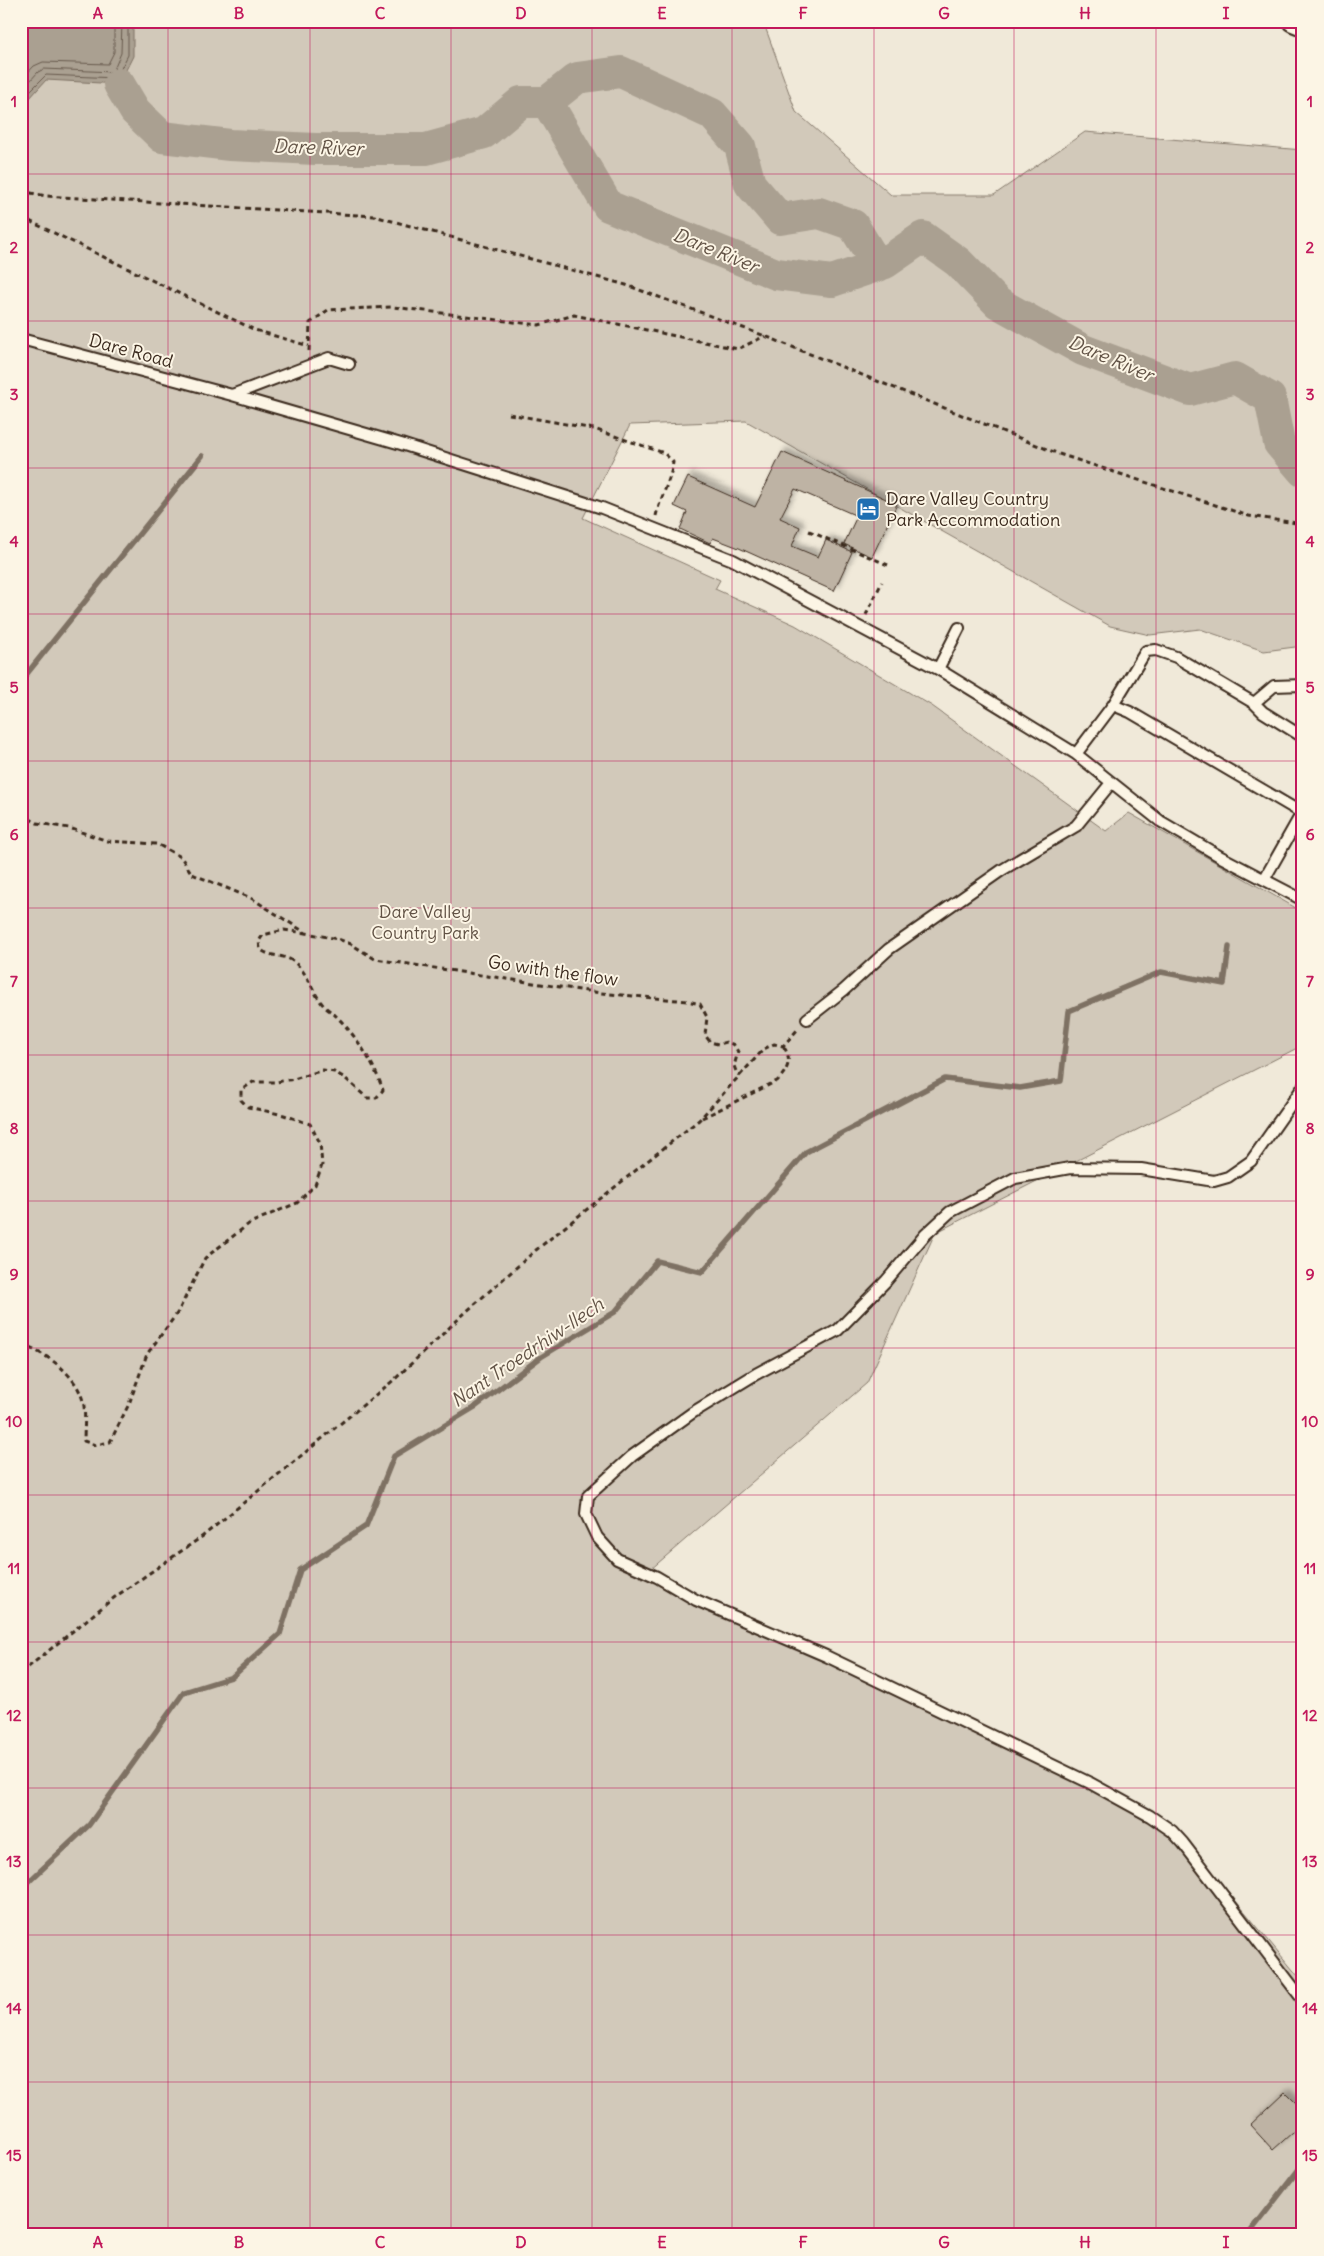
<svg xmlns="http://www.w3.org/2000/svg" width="1324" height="2256" viewBox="0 0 1324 2256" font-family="Delius,sans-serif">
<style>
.green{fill:#d2c9ba;stroke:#867a6c}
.water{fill:#aaa091;stroke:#7e7163}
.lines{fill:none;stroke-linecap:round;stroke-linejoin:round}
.shore{stroke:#67594c;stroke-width:1}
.stream{stroke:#7e7163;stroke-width:5.5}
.river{stroke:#aaa091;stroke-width:32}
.building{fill:#beb3a4;stroke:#3b2a1e;filter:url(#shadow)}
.service-casing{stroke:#3b2a1e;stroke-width:14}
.minor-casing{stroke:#3b2a1e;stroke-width:24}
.path{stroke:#3b2a1e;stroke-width:3;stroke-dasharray:5 4;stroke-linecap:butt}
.service{stroke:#fcf5e5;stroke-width:10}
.minor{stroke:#fcf5e5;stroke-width:20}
.grid{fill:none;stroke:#c2185b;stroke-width:1;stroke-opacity:0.55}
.labels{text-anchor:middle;stroke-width:4;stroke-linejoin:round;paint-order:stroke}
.street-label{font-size:18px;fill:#3b2a1e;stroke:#fcf5e5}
.poi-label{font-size:18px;fill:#3b2a1e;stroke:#fcf5e5;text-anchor:start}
.park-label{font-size:18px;fill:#615245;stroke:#fcf5e5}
.water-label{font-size:19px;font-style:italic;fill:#625346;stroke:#fcf5e5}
.neatline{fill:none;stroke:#c2185b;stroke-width:2}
.grid-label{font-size:16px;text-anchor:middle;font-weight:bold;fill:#c2185b}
</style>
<defs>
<filter id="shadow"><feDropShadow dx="4.5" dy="-4.5" stdDeviation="2.5" flood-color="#0004"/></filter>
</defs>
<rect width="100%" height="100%" fill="#f0e9d9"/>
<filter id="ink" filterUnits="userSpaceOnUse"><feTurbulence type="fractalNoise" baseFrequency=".02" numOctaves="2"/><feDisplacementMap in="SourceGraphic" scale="10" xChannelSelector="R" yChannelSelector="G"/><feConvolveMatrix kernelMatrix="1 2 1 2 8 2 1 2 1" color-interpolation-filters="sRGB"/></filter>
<g filter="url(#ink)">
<!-- green -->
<path class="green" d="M21,21H763L796,112L891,195H994L1085,132L1303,150V646L1264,651L1200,629L1150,635L1110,626L746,421L630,425L583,518L720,580L715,589L795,625L932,706L1106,831L1129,813L1303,912V1045L935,1233L867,1383L643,1576L996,1738L1182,1836L1303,1982V2235H21Z"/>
<!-- water -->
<path class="water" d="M21,21H133V56L119,84L46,80L21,108Z"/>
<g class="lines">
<!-- shore -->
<path class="shore" d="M21,80L34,66L43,62L108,64L114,52V21
M21,91L38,72L44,69L113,72L121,53L122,21
M21,100L46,75L116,78L128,55V21"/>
<!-- stream -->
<path class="stream" d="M21,681L202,456
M21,1889L89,1825L184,1692L232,1677L280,1634L300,1570L366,1526L394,1456L475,1407L541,1357L615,1312L657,1261L702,1272L806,1152L945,1079L1020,1088L1061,1081L1069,1011L1161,972L1224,984L1229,947
M1248,2235L1303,2164"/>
<!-- river -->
<path class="river" d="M119,84L135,111L162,137L230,145L315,149H426L484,133L521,102H547L608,206L776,274L832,281L885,263L923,237L958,262L998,303L1083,350L1190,390L1235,378L1270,398L1279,443L1303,471
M547,102L577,78L621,72L712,114L740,146L750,184L780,219L819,213L853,225L878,266"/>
</g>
<!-- building -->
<path class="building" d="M782,452L897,504L872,557L844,544L857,516L795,489L780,518L800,527L792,546L818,557L826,540L852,552L834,591L739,548L713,538L710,543L680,529L687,512L674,506L688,477L755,507Z
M1285,2092L1303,2110V2123L1273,2150L1250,2125Z"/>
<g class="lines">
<!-- service casing -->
<g class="service-casing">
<path id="service" d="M21,339L232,395L401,444L602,508L733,560L938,669L1076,754L1160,821L1221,857L1303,900
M232,395L329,358L349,364
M938,669L959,628
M1254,703L1274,686L1303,685
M1113,705L1130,712L1302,813
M1076,754L1113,705L1146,651L1156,650L1176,657L1254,703L1263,712L1303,737
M1265,878L1303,811
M807,1019L844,990L889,949L1002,870L1076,826L1111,783
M1303,1087L1251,1161L1228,1177L1214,1181L1141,1169L1070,1168L1015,1178L950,1212L925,1235L886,1281L838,1330L756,1374L692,1413L632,1456L588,1496L586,1514L597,1537L617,1559L657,1577L696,1600L826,1656L1090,1783L1150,1816L1172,1831L1183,1843L1303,2000"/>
</g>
<!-- minor casing -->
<g class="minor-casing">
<path id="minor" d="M1293,21L1303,25"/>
</g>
<!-- path -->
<path class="path" d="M300,21L397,26L405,21
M21,191L46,196L374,216L626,285L765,336L1059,454L1249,516L1303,524
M21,217L255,330L309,346
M309,351L310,323L328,310L393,307L539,325L574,315L738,349L765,336
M509,414L594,429L664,453L673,462C671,480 660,498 656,516
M809,531L888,565
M866,615L882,582
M21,814L37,823L69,828L108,841L157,844L181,857L192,874L251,898L306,933L338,939L351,944L375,959L600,993L688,1001L700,1004L707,1017L705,1035L710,1042L718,1044L727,1042L734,1045L738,1052L734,1066L737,1074L741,1076
M702,1118L777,1081C788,1070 793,1059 783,1046
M21,1345C47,1353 76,1374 83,1401C86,1413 84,1429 84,1441L95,1445L110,1442L129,1404L147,1354L178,1312L205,1258L250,1223L297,1203L315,1185L322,1165L320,1143L310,1124L284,1115L248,1107L241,1100V1090L253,1082H276L294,1079L323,1070L334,1072L345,1078L367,1098H376L383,1090C373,1061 355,1034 333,1013C330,1011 327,1009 324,1006C312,992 309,974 294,962C285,954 270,958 260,949L259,941L263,935L284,930L306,933
M21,1673L115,1597L203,1536L395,1379L467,1311L536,1250L699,1120L764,1049L774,1044L783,1046L798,1029"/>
<!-- service -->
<use href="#service" class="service"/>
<!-- minor -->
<use href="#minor" class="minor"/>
</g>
</g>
<!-- grid -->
<path class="grid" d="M168,21V2235M310,21V2235M451,21V2235M592,21V2235M732,21V2235M874,21V2235M1014,21V2235M1156,21V2235M21,174H1303M21,321H1303M21,468H1303M21,614H1303M21,761H1303M21,908H1303M21,1055H1303M21,1201H1303M21,1348H1303M21,1495H1303M21,1642H1303M21,1788H1303M21,1935H1303M21,2082H1303"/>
<!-- icons -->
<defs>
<g id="hotel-square" transform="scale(1.25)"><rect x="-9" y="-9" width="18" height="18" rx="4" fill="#1f6fb2" stroke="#fcf5e5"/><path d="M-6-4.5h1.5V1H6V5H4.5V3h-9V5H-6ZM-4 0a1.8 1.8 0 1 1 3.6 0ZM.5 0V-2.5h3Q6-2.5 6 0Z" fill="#fff"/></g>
</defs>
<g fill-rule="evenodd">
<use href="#hotel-square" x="868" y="509"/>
</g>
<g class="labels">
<!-- street labels -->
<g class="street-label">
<text transform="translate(131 351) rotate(15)" y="6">Dare Road</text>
<text transform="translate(553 971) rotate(8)" y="6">Go with the flow</text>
</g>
<!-- poi labels -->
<g class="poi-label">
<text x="886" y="505">Dare Valley Country<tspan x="886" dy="21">Park Accommodation</tspan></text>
</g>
<!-- park labels -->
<g class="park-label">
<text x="425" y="918">Dare Valley<tspan x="425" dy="21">Country Park</tspan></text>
</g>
<!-- water labels -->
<g class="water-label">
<text transform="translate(318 147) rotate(2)" y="7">Dare River</text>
<text transform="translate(716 250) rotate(22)" y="7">Dare River</text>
<text transform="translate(1111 358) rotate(23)" y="7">Dare River</text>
<text transform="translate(527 1352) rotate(-34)" y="7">Nant Troedrhiw-llech</text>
</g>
</g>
<!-- margin -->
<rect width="1324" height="2256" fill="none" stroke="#fcf5e5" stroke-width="55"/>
<rect x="28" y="28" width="1268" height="2200" class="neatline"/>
<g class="grid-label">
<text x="98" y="19">A</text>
<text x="239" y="19">B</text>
<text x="380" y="19">C</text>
<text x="521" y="19">D</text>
<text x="662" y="19">E</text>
<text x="803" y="19">F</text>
<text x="944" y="19">G</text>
<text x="1085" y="19">H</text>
<text x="1226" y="19">I</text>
<text x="14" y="107">1</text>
<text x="1310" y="107">1</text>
<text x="14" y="253">2</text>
<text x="1310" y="253">2</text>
<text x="14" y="400">3</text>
<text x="1310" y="400">3</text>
<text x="14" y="547">4</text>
<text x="1310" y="547">4</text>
<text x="14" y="693">5</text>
<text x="1310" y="693">5</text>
<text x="14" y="840">6</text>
<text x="1310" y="840">6</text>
<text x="14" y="987">7</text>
<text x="1310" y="987">7</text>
<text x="14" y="1134">8</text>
<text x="1310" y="1134">8</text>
<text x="14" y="1280">9</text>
<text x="1310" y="1280">9</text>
<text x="14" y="1427">10</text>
<text x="1310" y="1427">10</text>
<text x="14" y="1574">11</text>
<text x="1310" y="1574">11</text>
<text x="14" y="1721">12</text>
<text x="1310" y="1721">12</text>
<text x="14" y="1867">13</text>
<text x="1310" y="1867">13</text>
<text x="14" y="2014">14</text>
<text x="1310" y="2014">14</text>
<text x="14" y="2161">15</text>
<text x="1310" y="2161">15</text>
<text x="98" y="2248">A</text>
<text x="239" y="2248">B</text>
<text x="380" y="2248">C</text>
<text x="521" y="2248">D</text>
<text x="662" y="2248">E</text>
<text x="803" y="2248">F</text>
<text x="944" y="2248">G</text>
<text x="1085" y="2248">H</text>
<text x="1226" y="2248">I</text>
</g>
</svg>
